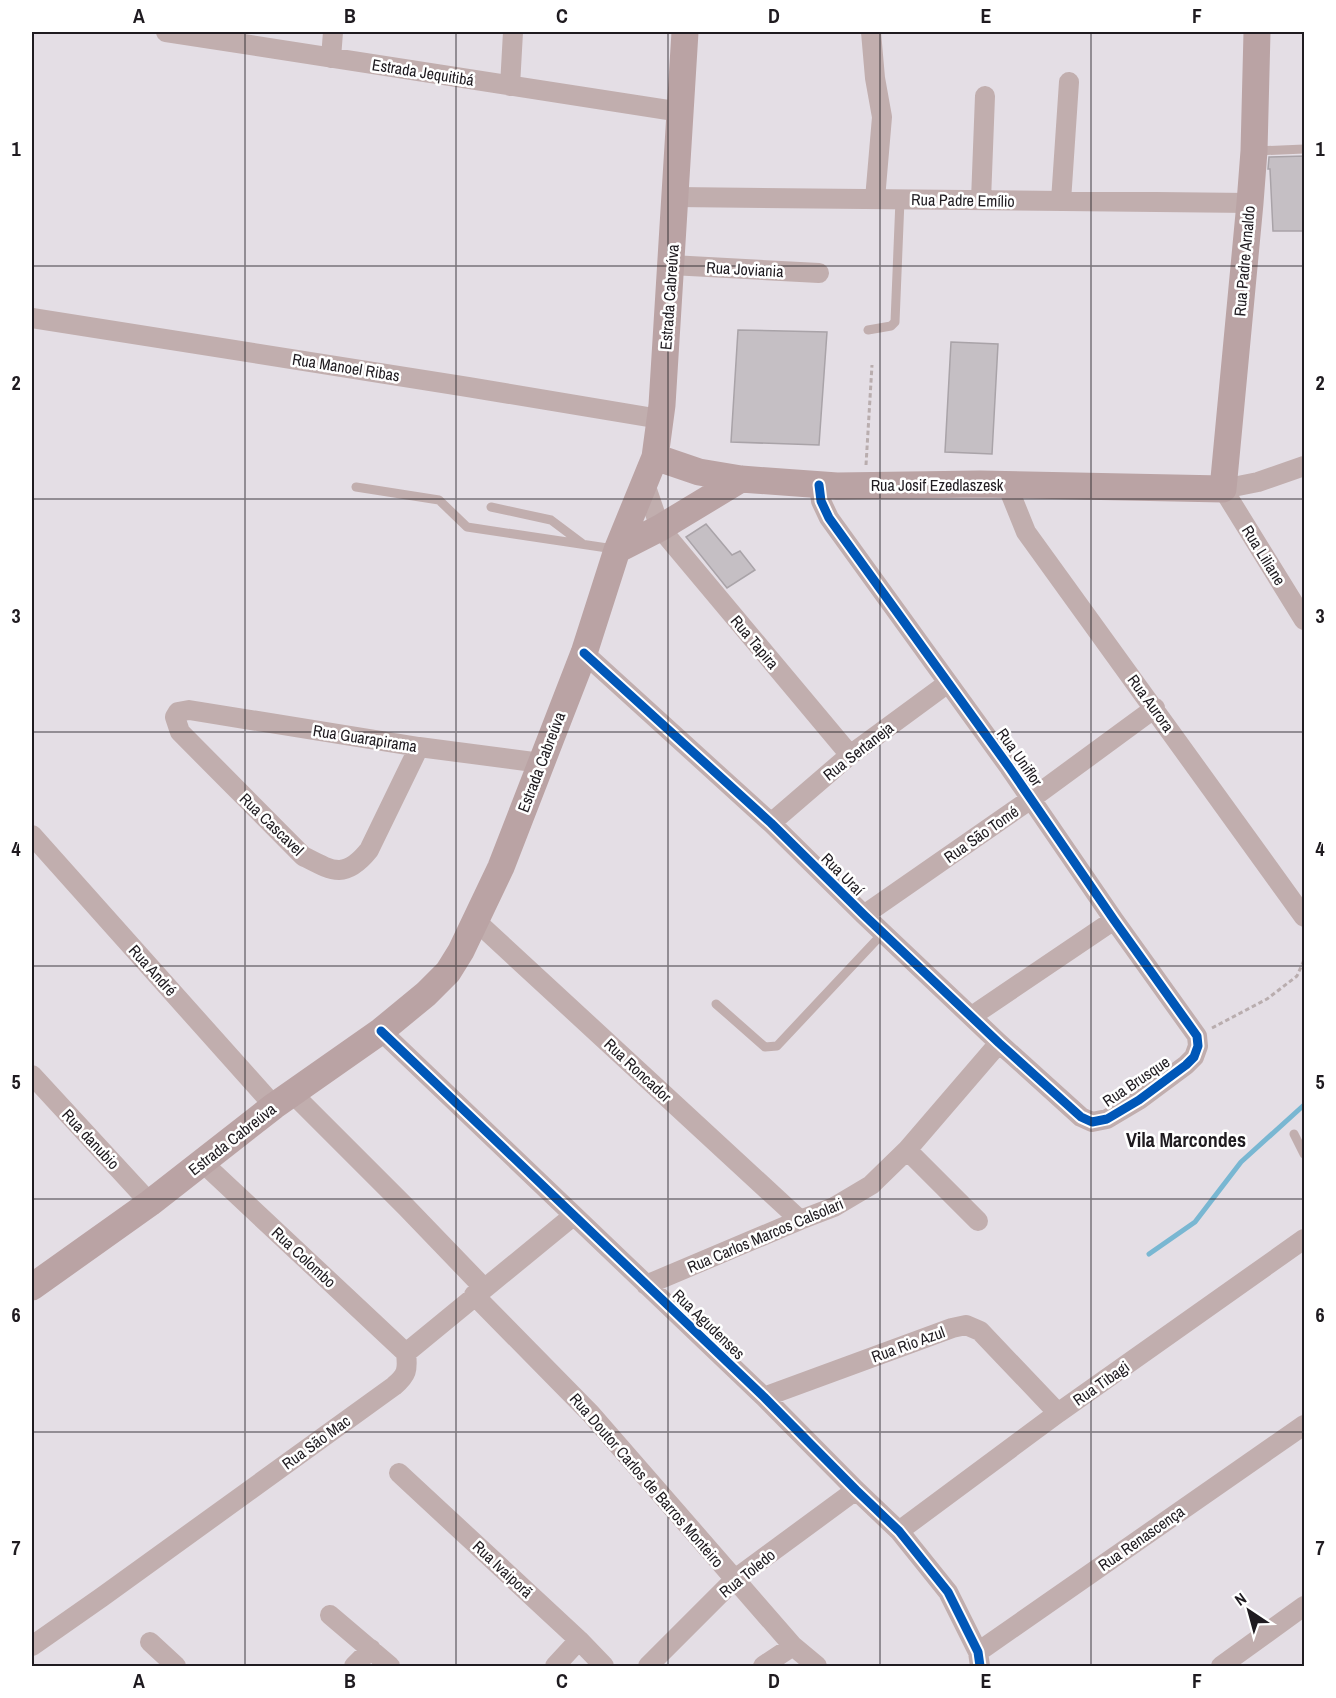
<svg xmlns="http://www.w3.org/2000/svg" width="1336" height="1698" viewBox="0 0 1336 1698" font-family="'Archivo Narrow',sans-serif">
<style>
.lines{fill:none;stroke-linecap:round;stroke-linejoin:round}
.stream{stroke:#79b7d2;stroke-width:5}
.building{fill:#c5bfc4;stroke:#a9a3a8;stroke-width:1.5}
.path{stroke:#b9adae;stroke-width:3;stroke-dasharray:4.5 3;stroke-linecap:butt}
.lane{stroke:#c1aeae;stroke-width:9}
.street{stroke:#c1aeae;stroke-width:20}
.secondary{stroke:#baa3a4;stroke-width:27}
.cycleway-casing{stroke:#fff;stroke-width:13}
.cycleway{stroke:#0057b8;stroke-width:9}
.grid{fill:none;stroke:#1f1b20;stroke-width:1.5;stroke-opacity:0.55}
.labels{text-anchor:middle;stroke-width:5;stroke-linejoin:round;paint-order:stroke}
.street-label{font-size:16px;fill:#1f1b20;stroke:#fff}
.quarter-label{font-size:20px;font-weight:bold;fill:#1f1b20;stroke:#fff}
.neatline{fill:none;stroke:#1f1b20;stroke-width:2}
.grid-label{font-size:20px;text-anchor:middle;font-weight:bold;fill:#1f1b20}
</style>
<rect width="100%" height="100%" fill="#e4dee5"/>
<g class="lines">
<!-- stream -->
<path class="stream" d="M1149,1254L1195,1222L1241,1162L1304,1105"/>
</g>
<!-- building -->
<path class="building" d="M1305,156V231H1273L1270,169H1268L1269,157Z
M738,330L827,332L819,445L731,442Z
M951,342L998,344L992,454L945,452Z
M706,524L732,555L740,551L755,570L727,588L686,537Z"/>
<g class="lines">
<!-- path -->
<path class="path" d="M866,465L872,365
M1212,1028L1267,999L1297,976L1304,960"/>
<!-- lane -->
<path class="lane" d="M1256,151L1304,149
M868,330L891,326L895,322L900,200
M356,487L439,500L467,527L614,549
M491,507L551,520L583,544
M716,1004L765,1047L777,1046L883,933
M1294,1134L1304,1154"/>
<!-- street -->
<path class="street" d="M166,32L681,112
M871,32L875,78L882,117L875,199
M331,58L333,32
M510,86L513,32
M676,197L1250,203
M981,200L985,96
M1061,201L1069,82
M671,265L819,273
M32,318L468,387L660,419
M1304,466L1258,482L1223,489L1304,620
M644,481L660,528L850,755
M1007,485L1026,532L1304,917
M584,653L771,823L864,915L999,1043L1081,1117L1092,1122L1107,1119L1139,1100L1186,1065L1194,1057L1198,1046L1197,1036L1114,920L1009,767L829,518L821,501L819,485
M419,747L369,850C345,880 332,871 303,856L180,732L175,717L178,712L189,710L419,747L541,763
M771,823L850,755L948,683
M32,835L274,1106
M864,915L1031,799L1155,708
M476,921L800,1220
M972,1016L1114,920
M381,1031L764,1397L856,1490L899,1531L948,1592L978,1652L980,1666
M32,1075L150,1203
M293,1094L406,1207L484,1288
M907,1150L978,1221
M202,1162L406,1353
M646,1285L800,1220L834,1207L871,1185L907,1150L999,1043
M474,1295L591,1414L793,1646L817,1666
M764,1397L952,1328L966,1325L980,1331L1058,1413
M399,1473L579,1640L604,1666
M899,1531L1058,1413L1304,1239
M330,1615L390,1666
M150,1642L176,1666
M32,1646L102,1597L394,1386C407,1375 408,1370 406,1353L573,1216
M978,1652L1304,1425
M354,1666L371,1649
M555,1666L579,1640
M648,1666L735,1579L856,1490
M763,1666L793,1646
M1221,1666L1304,1606"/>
<!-- secondary -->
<path class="secondary" d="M655,457L699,472L741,479L837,486L980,484L1223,489L1250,203L1254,151L1257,32
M617,550L660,528L741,479
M32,1287L150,1203L274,1106L381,1031L426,994L448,972L461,951L501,867L584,653L617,550L655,457L662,405L685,32"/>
<!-- cycleway casing -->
<g class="cycleway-casing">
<path id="cycleway" d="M584,653L771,823L864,915L999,1043L1081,1117L1092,1122L1107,1119L1139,1100L1186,1065L1194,1057L1198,1046L1197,1036L1114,920L1009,767L829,518L821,501L819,485
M381,1031L764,1397L856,1490L899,1531L948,1592L978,1652L980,1666"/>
</g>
<!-- cycleway -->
<use href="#cycleway" class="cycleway"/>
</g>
<!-- grid -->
<path class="grid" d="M245,32V1666M456,32V1666M668,32V1666M880,32V1666M1091,32V1666M32,266H1304M32,499H1304M32,732H1304M32,966H1304M32,1199H1304M32,1432H1304"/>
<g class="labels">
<!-- street labels -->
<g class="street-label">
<text transform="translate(423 72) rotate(9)" y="6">Estrada Jequitibá</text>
<text transform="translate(963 200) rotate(1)" y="6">Rua Padre Emílio</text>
<text transform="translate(1244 261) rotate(-85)" y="6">Rua Padre Arnaldo</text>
<text transform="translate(745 269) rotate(3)" y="6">Rua Joviania</text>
<text transform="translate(669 297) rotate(-86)" y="6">Estrada Cabreúva</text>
<text transform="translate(346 367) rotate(9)" y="6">Rua Manoel Ribas</text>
<text x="937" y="491">Rua Josif Ezedlaszesk</text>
<text transform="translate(1264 555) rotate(58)" y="6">Rua Liliane</text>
<text transform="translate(755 642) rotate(50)" y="6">Rua Tapira</text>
<text transform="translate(1151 703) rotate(54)" y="6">Rua Aurora</text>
<text transform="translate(365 738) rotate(9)" y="6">Rua Guarapirama</text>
<text transform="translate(858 751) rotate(-38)" y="6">Rua Sertaneja</text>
<text transform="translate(1020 757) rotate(55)" y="6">Rua Uniflor</text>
<text transform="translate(541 762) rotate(-69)" y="6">Estrada Cabreúva</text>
<text transform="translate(272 824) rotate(44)" y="6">Rua Cascavel</text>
<text transform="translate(981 834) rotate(-35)" y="6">Rua São Tomé</text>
<text transform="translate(843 874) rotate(45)" y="6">Rua Uraí</text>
<text transform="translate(153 970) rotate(48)" y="6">Rua André</text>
<text transform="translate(638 1070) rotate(43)" y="6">Rua Roncador</text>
<text transform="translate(1136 1081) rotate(-34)" y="6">Rua Brusque</text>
<text transform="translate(91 1139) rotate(47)" y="6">Rua danubio</text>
<text transform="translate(232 1139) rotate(-38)" y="6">Estrada Cabreúva</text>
<text transform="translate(765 1235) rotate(-23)" y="6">Rua Carlos Marcos Calsolari</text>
<text transform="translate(304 1257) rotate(43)" y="6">Rua Colombo</text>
<text transform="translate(709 1324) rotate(44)" y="6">Rua Agudenses</text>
<text transform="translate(908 1344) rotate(-20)" y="6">Rua Rio Azul</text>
<text transform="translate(1101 1383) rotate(-35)" y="6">Rua Tibagi</text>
<text transform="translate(316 1442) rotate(-36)" y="6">Rua São Mac</text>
<text transform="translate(647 1480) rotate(49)" y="6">Rua Doutor Carlos de Barros Monteiro</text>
<text transform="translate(1141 1538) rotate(-35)" y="6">Rua Renascença</text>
<text transform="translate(503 1569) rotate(43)" y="6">Rua Ivaiporã</text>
<text transform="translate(747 1573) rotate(-39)" y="6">Rua Toledo</text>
</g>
<!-- quarter labels -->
<g class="quarter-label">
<text x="1186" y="1147">Vila Marcondes</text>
</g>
</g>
<!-- border -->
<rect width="1336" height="1698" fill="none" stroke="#ffffff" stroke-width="66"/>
<!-- north arrow -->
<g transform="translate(1249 1611) rotate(324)" stroke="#ffffff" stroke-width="4.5" paint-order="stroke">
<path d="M0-4.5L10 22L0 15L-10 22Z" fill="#1f1b20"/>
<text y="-9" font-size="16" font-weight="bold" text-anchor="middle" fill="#1f1b20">N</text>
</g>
<rect x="33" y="33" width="1270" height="1632" class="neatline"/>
<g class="grid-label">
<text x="139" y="23">A</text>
<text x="350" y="23">B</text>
<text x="562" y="23">C</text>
<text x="774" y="23">D</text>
<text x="986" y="23">E</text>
<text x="1197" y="23">F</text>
<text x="16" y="156">1</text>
<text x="1320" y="156">1</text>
<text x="16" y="390">2</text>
<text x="1320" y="390">2</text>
<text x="16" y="623">3</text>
<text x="1320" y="623">3</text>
<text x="16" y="856">4</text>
<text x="1320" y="856">4</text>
<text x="16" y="1089">5</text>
<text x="1320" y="1089">5</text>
<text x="16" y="1322">6</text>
<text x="1320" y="1322">6</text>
<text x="16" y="1555">7</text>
<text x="1320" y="1555">7</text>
<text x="139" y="1688">A</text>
<text x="350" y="1688">B</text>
<text x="562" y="1688">C</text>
<text x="774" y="1688">D</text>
<text x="986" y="1688">E</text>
<text x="1197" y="1688">F</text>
</g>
</svg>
